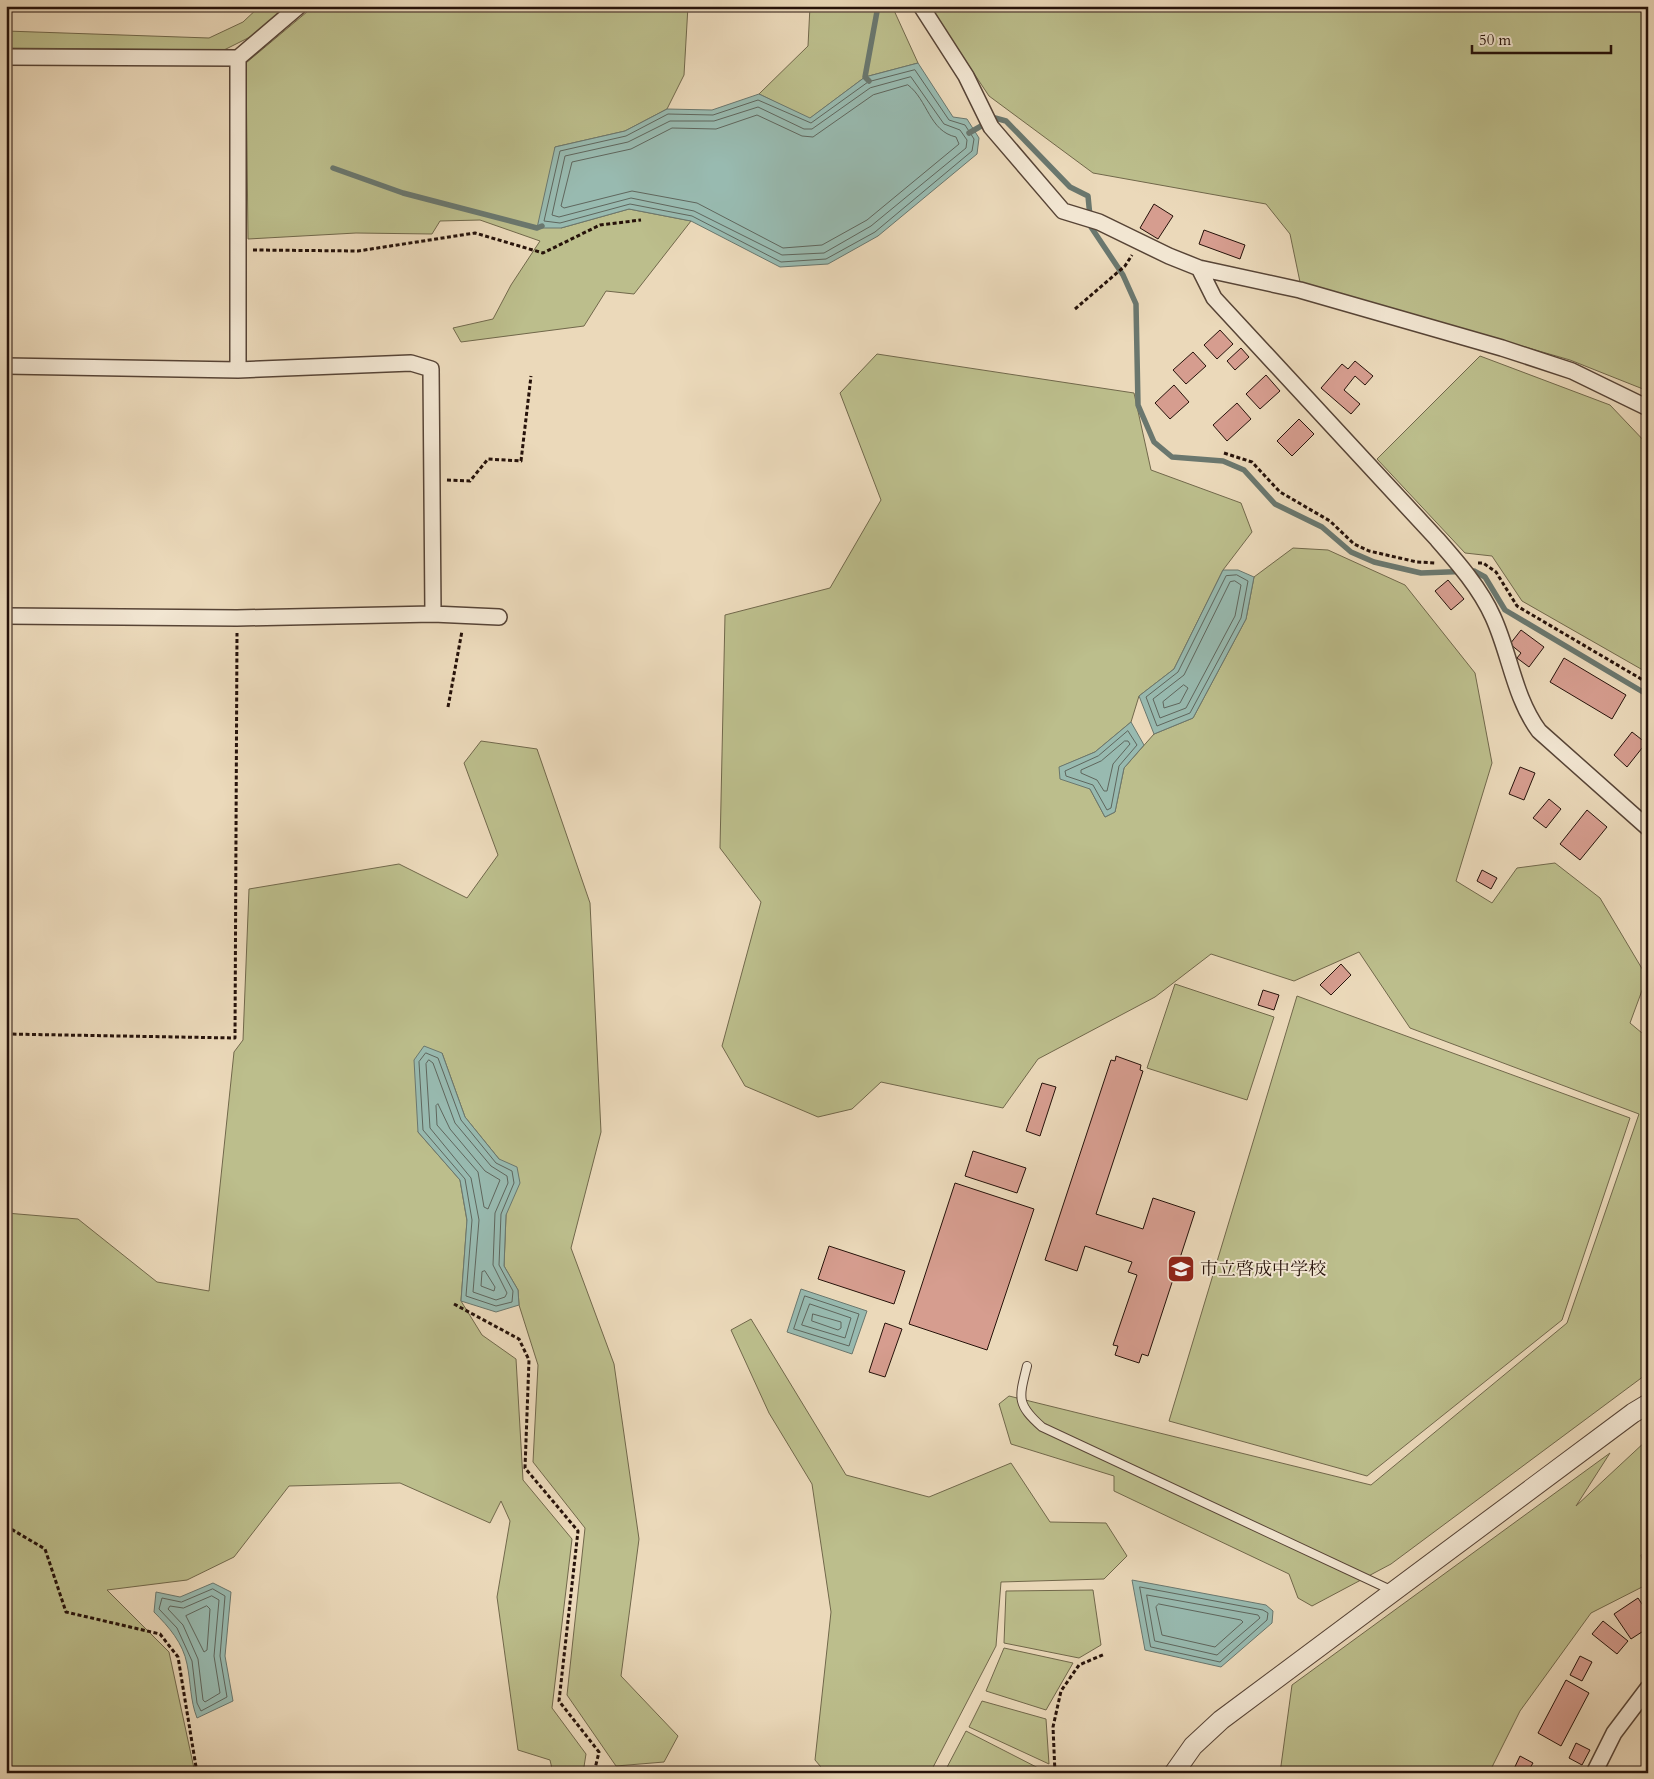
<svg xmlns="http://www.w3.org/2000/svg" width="1654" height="1779" viewBox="0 0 1654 1779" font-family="Cardo,'Noto Serif JP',serif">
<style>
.green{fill:#bcbe8c;stroke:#71684b}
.water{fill:#98bab0;stroke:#6a776e}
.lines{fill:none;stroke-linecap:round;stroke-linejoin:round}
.shore{stroke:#5f665d;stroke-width:1}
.stream{stroke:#6a776e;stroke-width:5.5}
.building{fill:#d69d8f;stroke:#26120a}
.service-casing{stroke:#574436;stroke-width:10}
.minor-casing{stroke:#574436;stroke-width:18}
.tertiary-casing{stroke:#574436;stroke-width:21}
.path{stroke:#26120a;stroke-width:3;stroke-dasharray:4 2.5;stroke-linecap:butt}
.service{stroke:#f2e6d2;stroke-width:8}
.minor{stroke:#f2e6d2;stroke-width:15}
.tertiary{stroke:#f2e6d2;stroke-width:19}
.labels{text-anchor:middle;stroke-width:4;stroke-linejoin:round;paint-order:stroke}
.poi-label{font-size:18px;fill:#26120a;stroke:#f2e6d2;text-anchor:start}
</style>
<rect width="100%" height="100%" fill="#ebd9ba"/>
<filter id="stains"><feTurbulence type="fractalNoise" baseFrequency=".004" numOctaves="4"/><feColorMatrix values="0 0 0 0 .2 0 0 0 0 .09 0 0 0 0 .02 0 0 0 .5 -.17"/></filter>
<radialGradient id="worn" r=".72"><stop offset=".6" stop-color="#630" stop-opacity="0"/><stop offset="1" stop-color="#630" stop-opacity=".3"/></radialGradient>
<!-- green -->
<path class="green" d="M260,6H289L264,30L224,50L6,48V31L209,38L243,22Z
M314,6H688L684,75L667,109L625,131L555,147L561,228L629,209L691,221L634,294L606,291L584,326L461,342L453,328L493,319L511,285L540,241L480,220L440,221L432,234L356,233L248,239L246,63Z
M810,6H892L918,63L865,77L809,119L759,94L808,46Z
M929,6H1648V391L1570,360L1300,282L1290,234L1266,204L1093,173L989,96Z
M877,354L1134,393L1151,470L1241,503L1252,532L1223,570L1174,669L1139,696L1131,722L1095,752L1060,767L1090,789L1105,817L1115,812L1124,768L1154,734L1193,718L1246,619L1254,577L1293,548L1328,550L1405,585L1475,673L1492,763L1456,881L1492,903L1517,868L1555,863L1600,898L1647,977L1630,1023L1648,1038V1373L1391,1564L1312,1606L1298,1598L1289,1574L1114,1491V1476L1011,1444L999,1404L1009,1396L1371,1485L1567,1323L1639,1114L1410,1028L1359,952L1294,981L1211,954L1155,997L1038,1059L1003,1108L881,1082L852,1109L818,1117L745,1086L722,1046L761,902L720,848L725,615L830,588L881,500L840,393Z
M1480,356L1610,405L1648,445V461L1644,467L1648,470V673L1522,601L1492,556L1465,553L1377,459Z
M481,741L537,749L590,903L601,1132L571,1248L614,1364L639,1539L621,1676L678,1736L664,1762L616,1766L567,1695L585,1528L533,1462L538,1365L519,1305L518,1290L504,1266L506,1215L499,1159L465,1117L442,1053L418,1132L460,1180L467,1221L461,1301L482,1335L516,1359L523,1480L572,1539L552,1708L586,1754L583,1773H553L550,1760L518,1750L497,1597L510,1521L501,1501L490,1523L400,1483L289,1486L234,1557L187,1580L107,1590L169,1652L195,1773H6V1213L78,1219L157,1282L209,1291L234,1052L243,1040L249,889L399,864L467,898L498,855L464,763Z
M1175,984L1274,1017L1247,1100L1147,1068Z
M1297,996L1630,1118L1562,1320L1367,1476L1169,1421Z
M751,1319L846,1475L929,1497L1011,1463L1050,1522L1106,1523L1127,1556L1104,1579L1001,1582L996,1646L930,1773H826L815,1760L831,1612L812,1484L769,1413L731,1330Z
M1647,1440L1648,1552L1641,1555L1648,1584L1591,1613L1520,1711L1489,1773H1280L1292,1685L1610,1453L1576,1506Z
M1093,1590L1101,1645L1079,1658L1004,1643L1006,1591Z
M1004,1648L1073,1663L1046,1710L986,1691Z
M982,1701L1046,1719L1049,1764L969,1727Z
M966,1731L1048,1773H944Z"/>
<!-- water -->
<path class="water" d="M918,63L953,117L967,119L979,138L977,154L878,236L828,264L780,267L691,221L629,209L561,228H537L555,147L625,131L667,109L712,110L759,94L810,118L865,77Z
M1223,570H1238L1254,577L1246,619L1193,718L1154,734L1139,696L1174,669Z
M1131,722L1144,745L1124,768L1115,812L1105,817L1090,789L1060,779L1059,767L1095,752Z
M424,1046L442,1053L465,1117L499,1159L517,1167L520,1183L506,1215L504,1266L518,1290L519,1305L496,1312L461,1301L467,1220L460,1180L418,1132L414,1060Z
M801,1289L867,1311L852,1354L787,1332Z
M1132,1580L1266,1605L1273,1611L1272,1623L1221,1667L1145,1650Z
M213,1583L231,1592L225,1656L233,1701L197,1718C190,1700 191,1683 187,1664C183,1643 169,1627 154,1612L156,1592L180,1597Z"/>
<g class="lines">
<!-- shore -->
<path class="shore" d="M915,70L949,120L965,125L974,139L972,151L875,232L826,259L781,262L692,216L630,204L560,223L544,221L560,151L626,136L668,114L713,115L758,100L811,123L868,82Z
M911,77L944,124L960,130L967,140L966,148L871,226L824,253L782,255L694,211L631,198L559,217L552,215L565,156L628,142L670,121H714L758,107L804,129H812L870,88Z
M908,85C928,100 929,131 956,137L959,144L867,220L822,245L783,248L697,203L632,191L564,208L561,206L572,162L631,149L672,128L716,129L757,115L802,136L813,137L873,95Z
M1237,575L1248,581L1241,618L1190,713L1157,726L1146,697L1178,672L1226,576Z
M1235,581L1241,585L1235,616L1186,708L1160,718L1153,699L1184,675L1230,582Z
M1184,685L1188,688L1180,703L1164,708L1163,702Z
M1128,731L1137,745L1119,766L1111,808L1107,810L1093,785L1066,776L1065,771L1098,756Z
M1125,741H1128L1130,744L1113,764L1107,791H1104L1097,780L1081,773V770L1101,761Z
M426,1053L438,1058L461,1120L496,1163L512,1171L514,1183L501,1214L499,1265L513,1291L512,1302L496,1306L466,1296L472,1220L465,1179L423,1130L419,1062Z
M429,1060L433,1063L455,1123L491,1166L507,1176L508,1183L495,1213L493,1265L507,1293L505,1297L496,1300L473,1292L479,1220L471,1178L430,1128L426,1064Z
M438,1104L450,1129L485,1171L500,1180L488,1209L484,1207L478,1172L437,1125L436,1106Z
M485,1271L495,1287L494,1291L481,1286L482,1272Z
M805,1296L859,1314L849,1346L794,1329Z
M810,1304L851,1318L845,1338L802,1325Z
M813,1314L841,1322V1328L838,1330L812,1321Z
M1140,1587L1263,1610L1268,1613L1267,1620L1220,1662L1151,1647Z
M213,1589L225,1596L220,1656L227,1697L201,1711L197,1703L192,1661L177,1628L159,1609L162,1598L181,1602Z
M1147,1595L1258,1615L1260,1618L1217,1655L1155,1641Z
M212,1596L219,1600L214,1656L220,1693L205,1702L203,1700L198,1659L183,1625L168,1609L170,1606L183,1608Z
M1159,1604L1241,1620L1243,1622L1215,1647L1162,1635L1156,1607Z
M207,1606L210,1609L207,1650L204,1652L186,1616Z"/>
<!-- stream -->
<path class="stream" d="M869,81L865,77L878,6
M969,133L995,118L1006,121L1070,187L1088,196L1091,227L1123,275L1136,304L1138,405L1154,442L1172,457L1223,461L1244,470L1275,504L1322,527L1351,552L1374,562L1421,573L1474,571L1485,577L1505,610L1648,695
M333,168L403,193L537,228L542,226"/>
</g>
<!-- building -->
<path class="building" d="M1154,204L1173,216L1158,239L1140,228Z
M1204,230L1245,245L1240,259L1199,244Z
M1220,330L1233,344L1217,359L1204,345Z
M1241,348L1249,357L1235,370L1227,361Z
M1193,352L1206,366L1186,384L1173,370Z
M1355,361L1373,376L1365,385L1355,376L1344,390L1360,404L1351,414L1321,388L1342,364L1348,369Z
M1266,375L1280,391L1260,409L1246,394Z
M1174,385L1189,402L1170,419L1155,403Z
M1237,403L1251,419L1227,441L1213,425Z
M1299,419L1314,434L1292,456L1277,441Z
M1448,580L1464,599L1451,610L1435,591Z
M1521,630L1544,647L1529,667L1517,658L1521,653L1510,644Z
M1564,658L1626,695L1612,719L1550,682Z
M1632,732L1646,743L1627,767L1614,755Z
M1520,767L1535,773L1524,800L1509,794Z
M1549,799L1561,809L1546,828L1533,818Z
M1587,810L1607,827L1580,860L1560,844Z
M1482,870L1497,878L1491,889L1477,881Z
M1341,964L1351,975L1331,995L1320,985Z
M1263,990L1279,995L1274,1010L1258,1005Z
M1116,1056L1141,1065L1140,1070L1143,1071L1096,1214L1143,1229L1153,1198L1195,1212L1148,1356L1142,1354L1139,1363L1115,1355L1118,1346L1113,1345L1137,1275L1128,1272L1132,1262L1085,1246L1077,1271L1045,1260L1111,1060L1115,1061Z
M1042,1083L1056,1087L1040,1136L1026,1131Z
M973,1151L1026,1168L1017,1193L965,1176Z
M955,1183L1034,1209L987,1350L909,1324Z
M829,1246L905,1271L894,1304L818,1279Z
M885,1323L902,1329L885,1377L869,1372Z
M1638,1598L1648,1613V1628L1631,1639L1614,1614Z
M1603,1621L1628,1641L1617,1654L1592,1634Z
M1580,1656L1592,1662L1582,1681L1570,1675Z
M1566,1680L1589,1693L1561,1746L1538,1733Z
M1576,1743L1590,1750L1582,1765L1569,1758Z
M1520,1756L1533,1763L1530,1768L1539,1773H1512Z"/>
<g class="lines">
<!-- service casing -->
<g class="service-casing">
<path id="service" d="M1027,1366C1019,1398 1016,1404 1042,1427L1393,1591"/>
</g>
<!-- minor casing -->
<g class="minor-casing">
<path id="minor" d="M921,6L966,76L991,127L1063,211L1099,222L1169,256L1199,268L1300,290L1502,348L1572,371L1648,408
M6,57L238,58L299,6
M1199,268L1214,298L1437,539C1458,563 1480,588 1493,617C1510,654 1514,697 1539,731L1648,828
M6,366L238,370L411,363L431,369L433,614
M238,370V58
M6,616L237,618L433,614L499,617
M1594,1773L1614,1733L1648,1688"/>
</g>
<!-- tertiary casing -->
<g class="tertiary-casing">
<path id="tertiary" d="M1174,1773L1193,1746L1221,1720L1633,1413L1648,1404"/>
</g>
<!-- path -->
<path class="path" d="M253,250L358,251L475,233L543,253L600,225L641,220
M1075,309L1125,266L1132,255
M1224,453L1252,462L1280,492L1330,521L1354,544L1369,551L1417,562L1436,563
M447,480L470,481L488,459L521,461L531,376
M1478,563H1483L1496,572L1517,606L1648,683
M448,707L462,631
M6,1034L235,1038L237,633
M454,1304L519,1339L529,1360L525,1468L578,1531L559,1701L599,1752L594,1773
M6,1526L45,1549L66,1612L160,1634L178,1657L197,1773
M1055,1773L1053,1727L1061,1691L1079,1665L1105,1654"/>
<!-- service -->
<use href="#service" class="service"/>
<!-- minor -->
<use href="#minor" class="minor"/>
<!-- tertiary -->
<use href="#tertiary" class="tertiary"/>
</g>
<!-- icons -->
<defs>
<g id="school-square" transform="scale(1.4375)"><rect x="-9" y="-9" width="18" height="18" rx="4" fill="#8f2418" stroke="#f2e6d2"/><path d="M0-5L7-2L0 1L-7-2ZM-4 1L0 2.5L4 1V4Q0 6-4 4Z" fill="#fff"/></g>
</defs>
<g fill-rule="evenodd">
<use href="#school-square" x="1181" y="1269"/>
</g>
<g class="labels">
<!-- poi labels -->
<g class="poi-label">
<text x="1200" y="1275">市立啓成中学校</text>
</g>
</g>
<!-- margin -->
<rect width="1654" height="1779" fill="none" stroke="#ebd9ba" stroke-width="25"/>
<rect x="8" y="8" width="1639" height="1764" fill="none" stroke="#26120a" stroke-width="2.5"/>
<rect x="12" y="12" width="1629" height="1754" fill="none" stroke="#26120a"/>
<!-- scale -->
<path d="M1472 45v8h139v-8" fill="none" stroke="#26120a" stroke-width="2.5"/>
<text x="1479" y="45" font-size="15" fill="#26120a" stroke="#f2e6d2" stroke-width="4" paint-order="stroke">50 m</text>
<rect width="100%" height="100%" filter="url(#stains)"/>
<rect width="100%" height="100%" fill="url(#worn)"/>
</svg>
